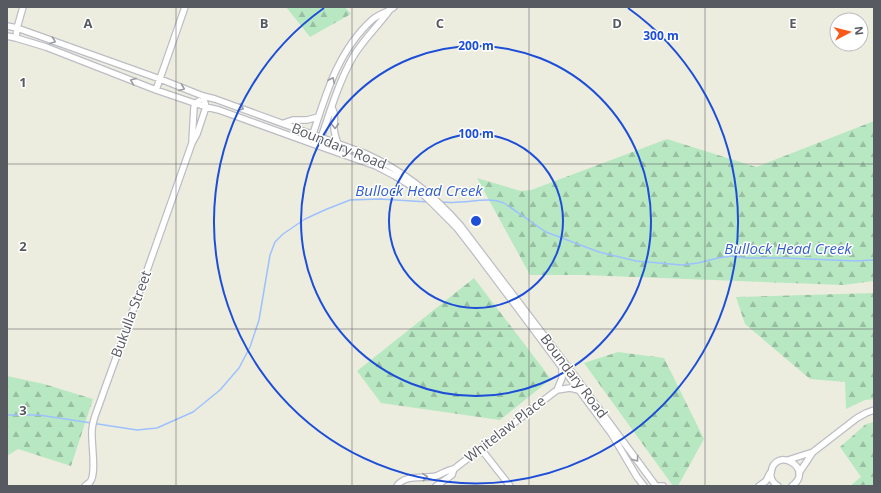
<svg xmlns="http://www.w3.org/2000/svg" width="881" height="493" viewBox="0 0 881 493" font-family="'Open Sans',sans-serif">
<style>
.forest{fill:url(#forest-firs)}
.lines{fill:none;stroke-linecap:round;stroke-linejoin:round}
.stream{stroke:#9dc0ff;stroke-width:1.5}
.minor-casing{stroke:#bcbdc5;stroke-width:8}
.minor{stroke:#fff;stroke-width:5.5}
.oneway{stroke:#9b9ca1}
.grid{fill:none;stroke:#585a62;stroke-width:1;stroke-opacity:0.55}
.ring{fill:none;stroke:#1d4ed8;stroke-width:2}
.labels{text-anchor:middle;stroke-width:3;stroke-linejoin:round;paint-order:stroke}
.street-label{font-size:14px;fill:#585a62;stroke:#fff}
.water-label{font-size:15px;font-style:italic;fill:#3460cd;stroke:#fff}
.grid-label{font-size:13px;text-anchor:middle;font-weight:bold;fill:#585a62;stroke:#fff;stroke-width:3;stroke-linejoin:round;paint-order:stroke}
.centre{fill:#1d4ed8;stroke:#fff;stroke-width:2}
.ring-label{font-size:12px;text-anchor:middle;font-weight:bold;fill:#1d4ed8;stroke:#fff;stroke-width:3;stroke-linejoin:round;paint-order:stroke}
</style>
<defs>
<pattern id="forest-firs" width="22" height="20" patternUnits="userSpaceOnUse"><rect width="22" height="20" fill="#b8e8c2"/><path d="M5 1l3.5 6h-7zM16 11l3.5 6h-7z" fill="#98bfa1"/></pattern>
</defs>
<rect width="100%" height="100%" fill="#ededdf"/>
<!-- forest -->
<path class="forest" d="M286,7H345L351,14L310,37Z
M874,121V281L843,285L583,275H530L477,178L521,191L531,190L667,139L756,167Z
M474,278L551,379L500,420L381,403L357,371Z
M874,293V399L865,400L846,409L845,382L810,379L745,324L736,297Z
M618,352L664,358L704,439L678,486H673L584,363Z
M7,376L44,384L93,399L71,466L18,449L7,456Z
M874,422V486H850L861,477L840,447L866,424Z"/>
<g class="lines">
<!-- stream -->
<path class="stream" d="M440,202C446,202 453,203 459,202C474,202 489,197 504,203L546,232L599,252L636,261L682,265L698,263L718,258L732,256L746,258H785L855,261L874,260
M7,415H39L137,430L157,428L193,412L220,390L239,368L250,347L259,320L270,255L275,242L283,234L305,219L327,209L350,200L380,199L428,202"/>
<!-- minor casing -->
<g class="minor-casing">
<path id="minor" d="M7,26L17,28L160,79L203,96L215,99L364,153C402,170 433,194 460,225L574,375L656,486
M7,36L16,38L46,47L156,90L206,107L219,110L313,144L376,166L395,176L419,191L429,200L457,228L474,250L611,433L637,477L644,486
M16,38L17,28L23,7
M156,90L185,7
M332,108C336,114 334,120 334,127C334,133 336,138 338,144
M284,123L293,120H307L318,117
M313,138V134C326,93 339,49 373,19C379,14 388,12 394,7
M318,140L321,138C330,112 339,81 353,57C363,40 377,27 389,11
M192,141L194,107L196,103L199,101
M557,390L570,388L579,390
M481,449L510,486
M788,460L813,452
M799,473L813,452L857,418L866,413L874,410
M85,486C86,485 89,483 90,482C97,474 91,443 92,431C92,422 96,413 99,405C106,385 113,366 120,347L192,143L197,134L206,107L203,96
M397,486C405,474 424,479 436,476C442,474 447,470 454,469L557,390L562,378V367
M436,486L452,475L454,469
M659,486H663
M759,486L766,481L770,473
M778,486C773,483 770,478 771,473C774,445 816,468 792,486"/>
</g>
<!-- minor -->
<use href="#minor" class="minor"/>
</g>
<!-- one-way arrows -->
<defs><path id="oneway-chevron" d="M-2-3.5L2.5 0L-2 3.5" fill="none" stroke-width="1.6" stroke-linecap="round" stroke-linejoin="round"/></defs>
<g class="oneway">
<use href="#oneway-chevron" transform="translate(53 41) rotate(20)"/>
<use href="#oneway-chevron" transform="translate(332 80) rotate(-65)"/>
<use href="#oneway-chevron" transform="translate(133 81) rotate(-159)"/>
<use href="#oneway-chevron" transform="translate(182 88) rotate(21)"/>
<use href="#oneway-chevron" transform="translate(241 108) rotate(20)"/>
<use href="#oneway-chevron" transform="translate(335 126) rotate(89)"/>
<use href="#oneway-chevron" transform="translate(636 459) rotate(54)"/>
<use href="#oneway-chevron" transform="translate(425 477) rotate(-5)"/>
</g>
<!-- grid -->
<path class="grid" d="M176,7V486M352,7V486M529,7V486M705,7V486M7,164H874M7,329H874"/>
<!-- distance rings -->
<g class="ring">
<circle cx="476" cy="221" r="87"/>
<circle cx="476" cy="221" r="175"/>
<path d="M628 8A262 262 0 1 1 324 8"/>
</g>
<g class="labels">
<!-- street labels -->
<g class="street-label">
<text transform="translate(339 146) rotate(22)" y="5">Boundary Road</text>
<text transform="translate(131 314) rotate(-70)" y="5">Bukulla Street</text>
<text transform="translate(574 376) rotate(53)" y="5">Boundary Road</text>
<text transform="translate(505 429) rotate(-38)" y="5">Whitelaw Place</text>
</g>
<!-- water labels -->
<g class="water-label">
<text x="419" y="196">Bullock Head Creek</text>
<text x="788" y="254">Bullock Head Creek</text>
</g>
</g>
<g class="grid-label">
<text x="88" y="28">A</text>
<text x="264" y="28">B</text>
<text x="440" y="28">C</text>
<text x="617" y="28">D</text>
<text x="793" y="28">E</text>
<text x="23" y="87">1</text>
<text x="23" y="251">2</text>
<text x="23" y="415">3</text>
</g>
<circle cx="476" cy="221" r="6" class="centre"/>
<g class="ring-label">
<text x="661" y="40">300 m</text>
<text x="476" y="50">200 m</text>
<text x="476" y="138">100 m</text>
</g>
<!-- border -->
<rect width="881" height="493" fill="none" stroke="#585a62" stroke-width="16"/>
<!-- north arrow -->
<g transform="translate(849 32) rotate(83)"><circle r="19" fill="#ffffff" stroke="#bcbdc0"/>
<path d="M0-3L7 15L0 10L-7 15Z" fill="#fa5818"/>
<text y="-6" font-size="11" font-weight="bold" text-anchor="middle" fill="#585a62">N</text>
</g>
</svg>
